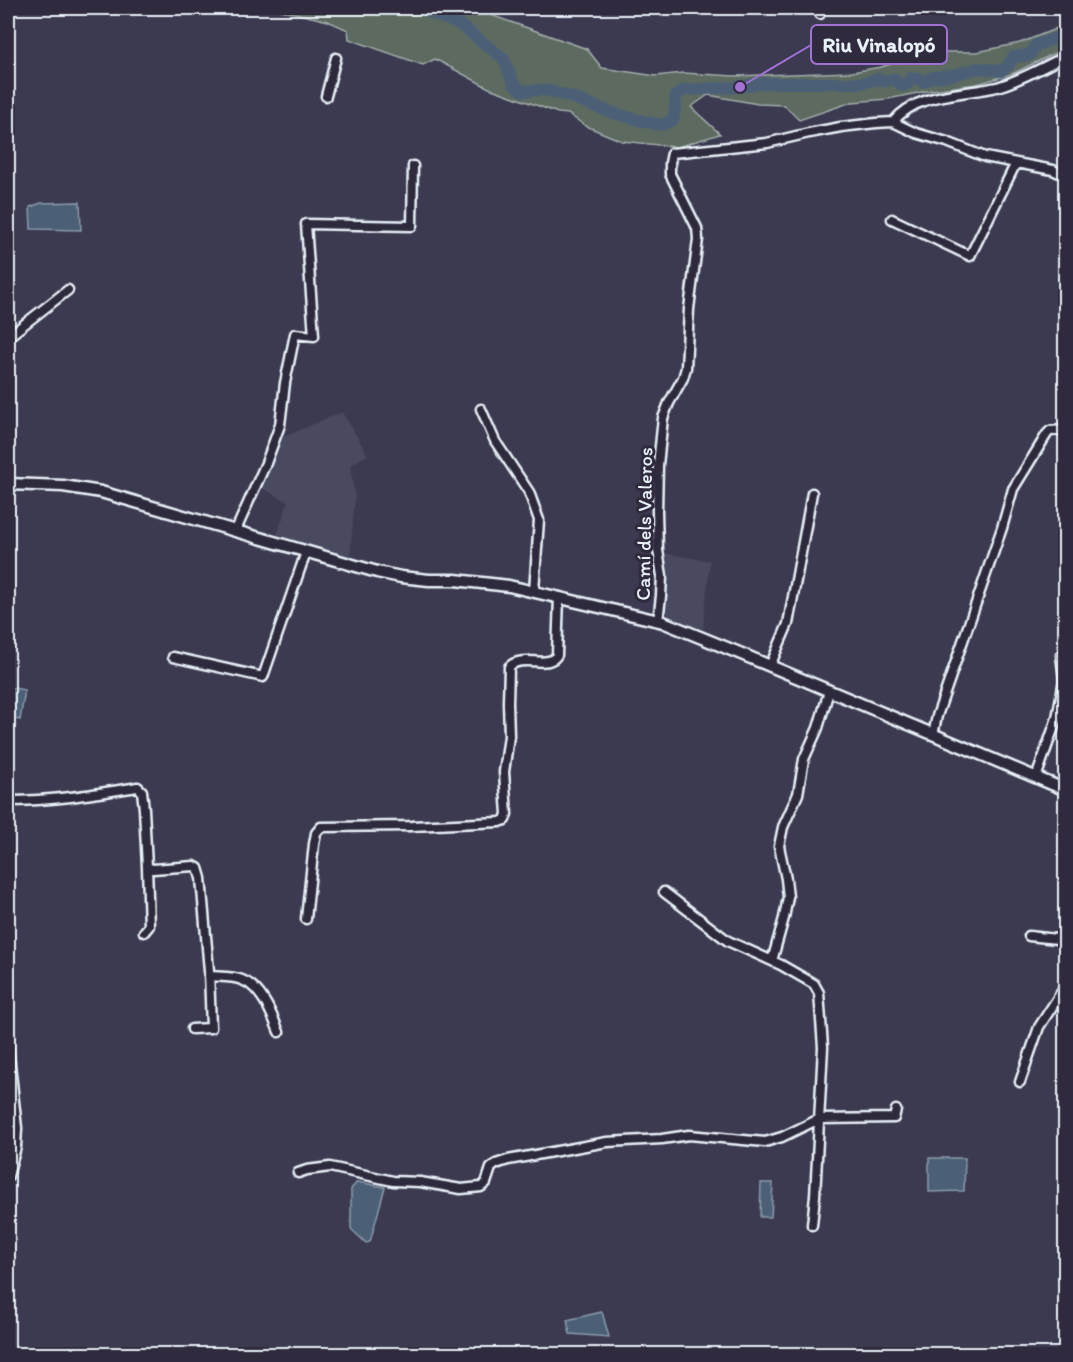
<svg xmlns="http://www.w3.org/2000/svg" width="1073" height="1362" viewBox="0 0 1073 1362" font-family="Itim,sans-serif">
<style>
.built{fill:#484860}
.green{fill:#5c6a61;stroke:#a2aeac;stroke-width:1.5}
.water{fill:#4c6177;stroke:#8a9bab;stroke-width:1.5}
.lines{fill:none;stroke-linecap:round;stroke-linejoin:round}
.river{stroke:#4c6177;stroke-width:12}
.minor-casing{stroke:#e8f1f8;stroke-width:13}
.major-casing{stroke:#e8f1f8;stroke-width:15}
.minor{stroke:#2f2a3d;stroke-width:8}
.major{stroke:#2f2a3d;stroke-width:10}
.labels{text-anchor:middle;stroke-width:6;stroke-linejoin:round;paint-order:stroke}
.street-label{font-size:20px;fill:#e8f1f8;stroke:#2f2a3d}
.leader{fill:none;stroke:#a171d3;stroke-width:2}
.callout-dot{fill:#a171d3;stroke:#2f2a3d;stroke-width:2}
.callout{fill:#2f2a3d;stroke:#a171d3;stroke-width:2}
.callout-label{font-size:21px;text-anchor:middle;font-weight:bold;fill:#e8f1f8}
</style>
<rect width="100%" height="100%" fill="#3c3a50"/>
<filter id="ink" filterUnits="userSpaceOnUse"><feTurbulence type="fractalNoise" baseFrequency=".0167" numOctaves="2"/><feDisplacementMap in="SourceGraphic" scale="12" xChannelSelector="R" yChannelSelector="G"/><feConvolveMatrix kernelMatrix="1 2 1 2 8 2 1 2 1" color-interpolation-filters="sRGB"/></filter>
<g filter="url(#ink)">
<!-- built -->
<path class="built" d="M342,412L368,455L350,465L355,496L350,558L340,556L276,538L288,502L262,488L281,438Z
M663,553L710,561L703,629L662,615Z"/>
<!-- green -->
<path class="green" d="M273,8H471L587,49L602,68L656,76L683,73L734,76L852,72L881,67L931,52H977L1020,43L1053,30L1065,24V48L1012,74L977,84L932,90L888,99L852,102L799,120L784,105L758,104L708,95L691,107L720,134L677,147L622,141L586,126L568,114L558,113L489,88L435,59L423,65L349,39L348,30L328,21Z"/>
<!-- water -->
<path class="water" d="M80,202L81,230L31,229L30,207L41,203Z
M8,687L25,690L20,720L8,717Z
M929,1158H965L964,1191L929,1192Z
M357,1182L385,1187L370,1242L366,1243L351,1229V1189Z
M761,1183H773L771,1217H760Z
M602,1312L609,1337L570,1334L567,1320Z"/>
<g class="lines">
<!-- river -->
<path class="river" d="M420,8L460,25L503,58L514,84L523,91L544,90L568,96L613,113L642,121L661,125L673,120L675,110L676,96L683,90L740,87L760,83H862L878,79L884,81L895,79L902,86L908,84L911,78H918L923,82L933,77L953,75L978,68L1001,71L1008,66L1013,57L1030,55L1036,45L1059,37L1066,38"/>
<!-- minor casing -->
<g class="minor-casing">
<path id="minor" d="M820,8V14
M326,96L336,58
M893,122L916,133L947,142L985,157L1053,170L1066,176
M892,219L970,256L1016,163
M8,337L68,290
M481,409L495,441L529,492L539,520L534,591
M236,530L266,463L280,425L285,383L295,334L314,336L306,224L412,226L413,166
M658,621L661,596L662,576L658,550L657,511L658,465L663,418L669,403L683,378L686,368L689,309L698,239L697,228L670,174V163L672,153L767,143L809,133L841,127L876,123L893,122C917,92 962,95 997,87C1021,80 1043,67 1066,56
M173,657L263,677L306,552
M770,666L788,624L812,493
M933,735L937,716L1002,528L1013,489L1047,434L1050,431L1066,430
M1036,778L1057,718L1064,680L1061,655
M8,801C52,801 94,794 138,787L142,791L144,809L147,867L153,869L194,866L198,868L201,878L209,971L211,1028L192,1029
M664,892L728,941L781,965L814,984L819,993L823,1047L815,1196L812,1225
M306,919L314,844L316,833L321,827L412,826L500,822L505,820L507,814L504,772L509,736L508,703L509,667C522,653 548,670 557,655L559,597
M144,932L149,926L147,867
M1029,936L1066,940
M772,961L784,918L788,897L786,879L779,846L783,827L798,794L804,759L818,728L829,691
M209,976C220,977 232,976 242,980C261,987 272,1014 279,1032
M8,1046L17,1128L16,1147L8,1176
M1020,1082L1039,1027L1059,996L1066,983
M298,1173L307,1170L330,1167L393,1181L420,1182L461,1189L481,1187L486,1183L491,1168L496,1164L508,1160L607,1142L662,1139L689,1135L765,1142L782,1137L819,1119L894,1118L896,1110
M8,1256V1267"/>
</g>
<!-- major casing -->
<g class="major-casing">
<path id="major" d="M8,484L63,486L101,492L377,572L401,577L429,580H455L509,586L663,622L744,655L1066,790"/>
</g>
<!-- minor -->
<use href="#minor" class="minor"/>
<!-- major -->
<use href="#major" class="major"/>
</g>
</g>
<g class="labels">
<!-- street labels -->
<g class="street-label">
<text transform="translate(644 524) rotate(-89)" y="7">Camí dels Valeros</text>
</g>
</g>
<!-- callouts -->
<path class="leader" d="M740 87L811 45"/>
<circle class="callout-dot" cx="740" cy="87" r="6"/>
<rect class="callout" x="811" y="25" width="136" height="39" rx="6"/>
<g class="callout-label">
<text x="879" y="52">Riu Vinalopó</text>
</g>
<!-- margin -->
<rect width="1073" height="1362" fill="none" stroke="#2f2a3d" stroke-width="30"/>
<rect x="15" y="15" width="1043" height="1332" fill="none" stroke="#e8f1f8" stroke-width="2" filter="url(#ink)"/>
</svg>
